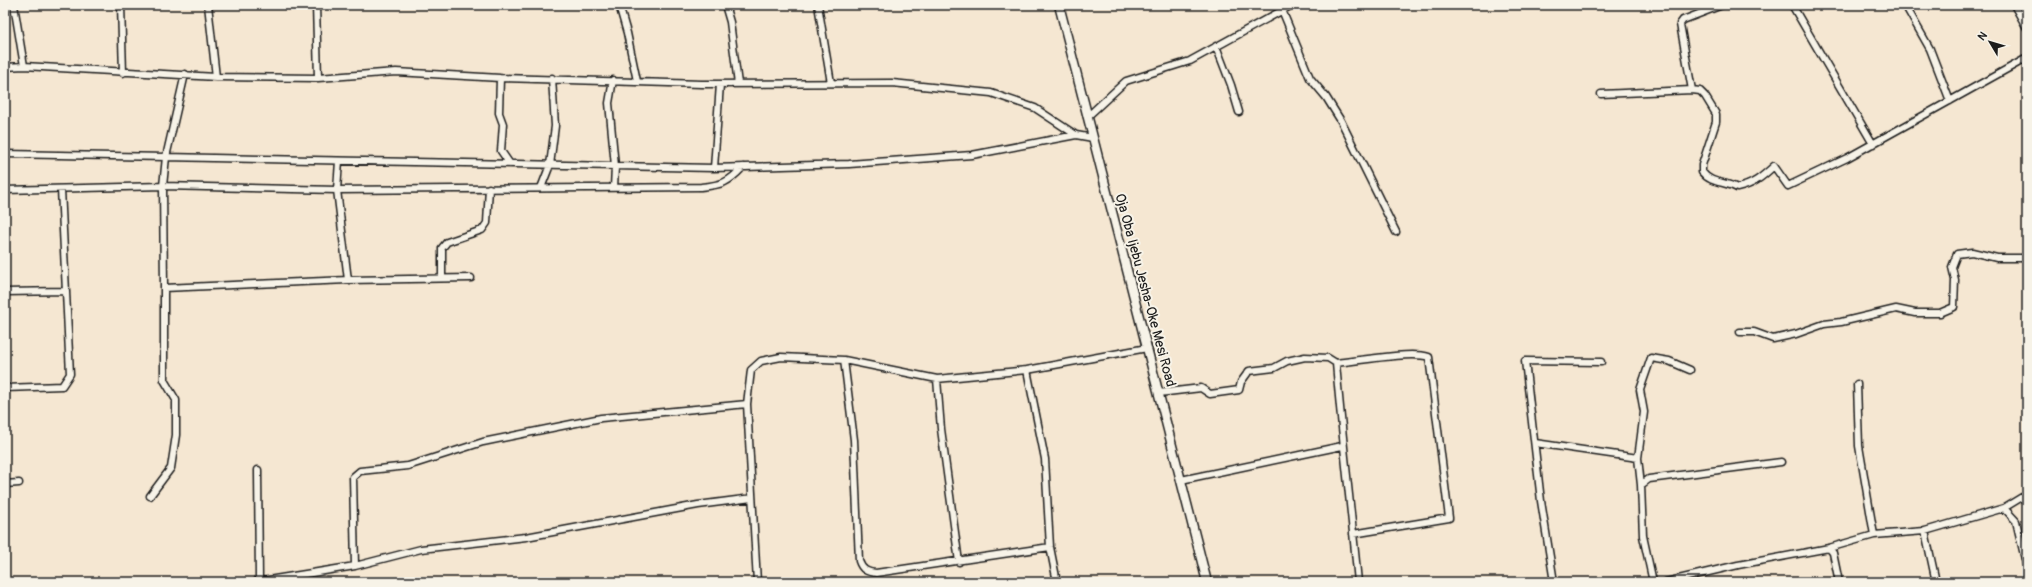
<svg xmlns="http://www.w3.org/2000/svg" width="2032" height="587" viewBox="0 0 2032 587" font-family="Pangolin,sans-serif">
<style>
.lines{fill:none;stroke-linecap:round;stroke-linejoin:round}
.minor-casing{stroke:#1c1c1c;stroke-width:9}
.secondary-casing{stroke:#1c1c1c;stroke-width:11}
.minor{stroke:#f7f3e8;stroke-width:6}
.secondary{stroke:#f7f3e8;stroke-width:8}
.labels{text-anchor:middle;stroke-width:4;stroke-linejoin:round;paint-order:stroke}
.street-label{font-size:14px;fill:#1c1c1c;stroke:#f7f3e8}
</style>
<rect width="100%" height="100%" fill="#f5e7d2"/>
<filter id="ink" filterUnits="userSpaceOnUse"><feTurbulence type="fractalNoise" baseFrequency=".025" numOctaves="2"/><feDisplacementMap in="SourceGraphic" scale="8" xChannelSelector="R" yChannelSelector="G"/><feConvolveMatrix kernelMatrix="1 2 1 2 8 2 1 2 1" color-interpolation-filters="sRGB"/></filter>
<g filter="url(#ink)">
<g class="lines">
<!-- minor casing -->
<g class="minor-casing">
<path id="minor" d="M14,5L24,66
M121,5L123,73
M208,5L216,77
M316,5L318,78
M619,5L627,33L637,81
M725,5L730,22L738,84
M818,5L831,83
M1792,5L1873,144
M1905,5L1930,49L1950,101
M2014,5L2027,28
M1282,10L1310,78L1326,97L1341,121L1396,232
M1216,46L1231,85L1239,112
M5,67L24,66L216,77L318,78L396,72L500,78L702,84L892,83L991,93L1035,108L1076,135L1093,138
M500,78L499,113L503,124L501,151L510,164
M613,80L609,103L615,166L614,188
M1692,90L1680,24L1683,20L1722,5
M1601,94L1692,90L1700,91L1705,96L1716,114V122L1702,165V172C1711,184 1725,181 1737,188C1753,185 1762,177 1774,166L1788,186L1847,158L2027,58
M1087,117L1126,81L1190,61L1292,5
M5,154L166,157L185,74
M339,161L337,190L701,187C722,185 728,183 743,167
M714,168L720,84
M541,188L550,165L555,126L552,78
M5,190L163,186L337,190L348,280L164,288L163,186L166,157L714,168L849,164L972,155L1076,135
M442,278V248L447,242L482,230L487,223L489,188
M348,280L471,278
M5,292L66,291
M1740,332H1754L1773,339L1796,334L1824,324L1841,322L1896,309L1915,313H1940L1954,307L1955,280L1952,267L1957,254L1972,252L1997,258H2027
M844,360L854,440L859,561C862,570 867,572 876,573L1050,547
M1336,363C1358,361 1410,351 1429,357L1449,518L1353,534
M1027,370L1045,459L1050,547L1057,582
M937,379L941,429L959,562
M1857,384L1859,446L1874,535
M5,388L62,386L70,374L61,189
M1159,393L1201,388L1210,394L1239,390L1241,382L1249,371L1274,368L1287,361L1305,357L1328,358L1336,363C1342,436 1351,509 1358,582
M1535,443L1638,458
M258,470L259,581
M1181,480L1342,446
M5,484L19,483
M1641,485L1638,458L1644,412L1640,390L1651,358L1669,361L1690,370
M150,496L171,468L176,435V400L164,380V288
M2004,508L2016,521L2027,568
M1925,531L1936,582
M1829,548L1833,553L1839,582
M355,566L421,549L526,537L698,505L752,498
M256,582L355,566L353,477L360,471L408,466L483,442L601,418L747,404
M757,582L747,404L751,370L761,361L781,357L844,360L937,379L1027,370L1147,348
M1554,582L1541,501L1525,361L1601,362
M1653,582L1643,536L1641,485L1649,479L1781,462
M1666,582L1738,565L1829,548L1874,535L1925,531L2004,508L2027,494"/>
</g>
<!-- secondary casing -->
<g class="secondary-casing">
<path id="secondary" d="M1059,5L1207,582"/>
</g>
<!-- minor -->
<use href="#minor" class="minor"/>
<!-- secondary -->
<use href="#secondary" class="secondary"/>
</g>
</g>
<g class="labels">
<!-- street labels -->
<g class="street-label">
<text transform="translate(1146 290) rotate(75)" y="5">Oja Oba Ijebu Jesha-Oke Mesi Road</text>
</g>
</g>
<!-- margin -->
<rect width="2032" height="587" fill="none" stroke="#f7f3e8" stroke-width="20"/>
<rect x="10" y="10" width="2012" height="567" fill="none" stroke="#1c1c1c" stroke-width="1.5" filter="url(#ink)"/>
<!-- north arrow -->
<g transform="translate(1990 42) rotate(308)" stroke="#f7f3e8" stroke-width="3" paint-order="stroke">
<path d="M0-3L7 15L0 10L-7 15Z" fill="#1c1c1c"/>
<text y="-6" font-size="11" font-weight="bold" text-anchor="middle" fill="#1c1c1c">N</text>
</g>
</svg>
